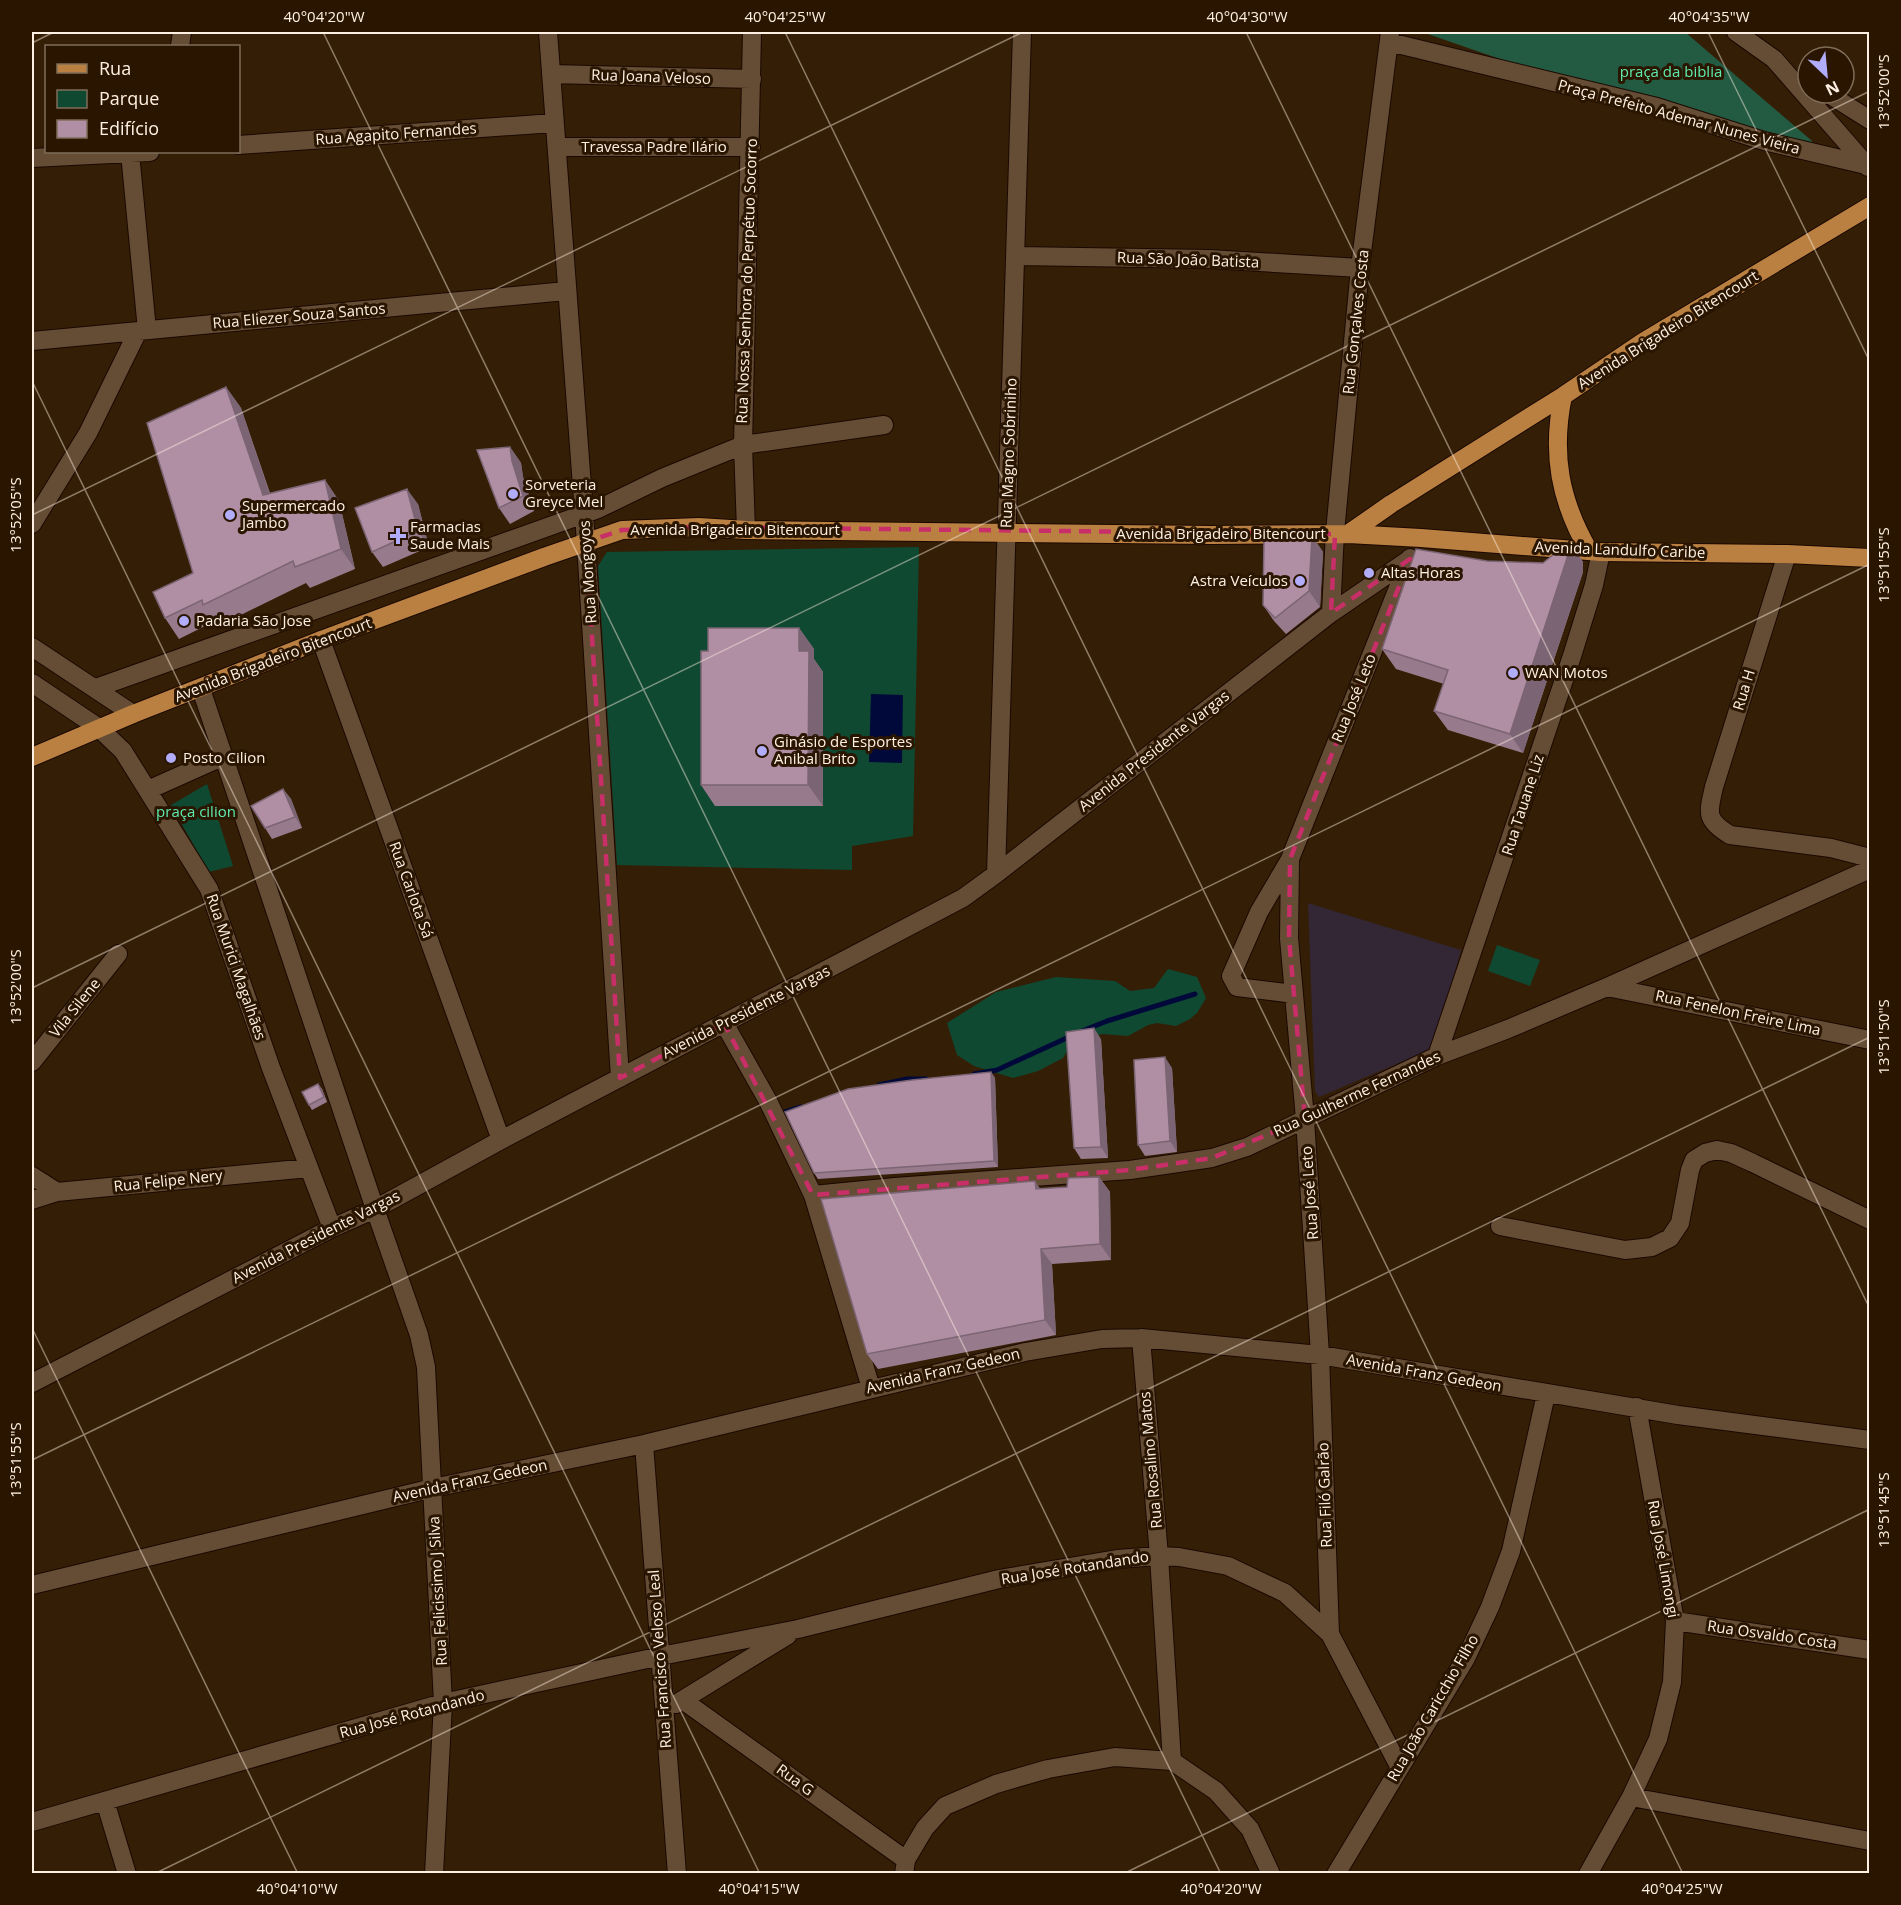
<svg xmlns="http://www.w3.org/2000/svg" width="1901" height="1905" viewBox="0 0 1901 1905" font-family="'Open Sans',sans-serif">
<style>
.commercial{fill:#332735}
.green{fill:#0f4932}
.forest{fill:#235b42}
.water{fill:#000939}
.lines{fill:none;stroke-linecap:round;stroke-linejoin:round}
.stream{stroke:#000939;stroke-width:5}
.minor-casing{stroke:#1b0800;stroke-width:20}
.major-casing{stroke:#1b0800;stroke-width:20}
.minor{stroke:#654d35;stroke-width:18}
.major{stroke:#ba8042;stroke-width:18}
.wall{fill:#977b8d}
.shaded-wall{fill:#7b6473}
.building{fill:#b08fa4;stroke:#7b6473;stroke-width:1.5}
.marked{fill:none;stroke:#c82e68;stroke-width:4.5;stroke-dasharray:12 8;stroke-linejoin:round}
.ticks{fill:none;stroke:#fef0e2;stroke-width:1.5;stroke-opacity:0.45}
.poi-dot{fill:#b1adfa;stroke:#2a1600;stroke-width:2}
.labels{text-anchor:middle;stroke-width:6;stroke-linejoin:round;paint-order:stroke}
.park-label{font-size:15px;fill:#5febae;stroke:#2a1600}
.street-label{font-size:15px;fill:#fef0e2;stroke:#2a1600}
.poi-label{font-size:15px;fill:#fef0e2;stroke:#2a1600;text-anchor:start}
.neatline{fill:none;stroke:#fef0e2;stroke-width:2}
.ticks-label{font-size:15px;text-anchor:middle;fill:#fef0e2}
</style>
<rect width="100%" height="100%" fill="#341f06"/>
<!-- commercial -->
<path class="commercial" d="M1308,903L1461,950L1434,1048L1319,1097L1315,1091Z"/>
<!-- green -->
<path class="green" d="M919,547L913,836L852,846V870L617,865L598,566L607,552Z
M207,784L233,866L209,872L171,805Z
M1497,945L1540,960L1530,986L1488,971Z
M1168,969L1197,977L1206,998L1197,1013L1190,1019L1176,1026L1157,1023L1148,1025L1128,1036L1103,1034L1082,1038L1069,1048L1063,1058L1038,1071L1013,1078L974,1066L957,1055L947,1023L996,992L1056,977L1115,981L1130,991L1154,988Z"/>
<!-- forest -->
<path class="forest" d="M1422,32H1685L1812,141L1805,158L1564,81Z"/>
<!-- water -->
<path class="water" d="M871,694L903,695L902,763L869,762Z"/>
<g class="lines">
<!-- stream -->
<path class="stream" d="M1082,1031L1107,1021L1195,994
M974,1074L997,1070L1071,1036
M879,1085L907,1079H926
M785,1112L801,1107"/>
<!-- minor casing -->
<g class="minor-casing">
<path id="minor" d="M548,32L584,513L620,1078
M1736,32L1774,59L1868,167
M1389,42L1657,107L1764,141L1866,165
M180,46L182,32
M551,74L752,79
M1827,93L1870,120
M238,145L554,123
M557,147H751
M130,153L147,330
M32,158L150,152
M1016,256L1209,259L1360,268
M32,341L566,291
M32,524L88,433L138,331
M746,530L743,445L752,32
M1787,554L1714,787C1708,813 1705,820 1730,835L1831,848L1870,858
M1331,613L1335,532L1360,268L1390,32
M321,640L501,1140
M32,647L133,714
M32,683L99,728L123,751L209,889L271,1068L332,1228
M96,688L598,509L662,478L743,445L884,425
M201,689L375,1209L419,1335L426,1367L443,1703L434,1874
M148,790L224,756
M1289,861L1259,912L1231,976L1237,987L1294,994
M996,874L1022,32
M1607,987L1870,1040
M724,1023L768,1101L813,1195L871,1388
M1437,1056L1572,656L1594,585L1601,552
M32,1062L118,954
M32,1176L57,1192
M813,1195L895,1187L1130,1170L1212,1158L1247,1147L1437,1056L1508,1029L1607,987L1870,869
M32,1200L57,1192L309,1168
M1500,1226L1625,1250L1652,1247L1670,1238L1680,1223L1690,1170L1694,1160L1705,1153L1717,1150L1731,1153L1753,1163L1870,1220
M1141,1338L1159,1556L1172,1761
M32,1383L332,1228L375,1209L501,1140L963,898L996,874L1331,613L1410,559
M644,1444L677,1874
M32,1585L433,1488L644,1444L1025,1352L1102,1339L1141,1338L1320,1355L1678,1415L1870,1440
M1675,1621L1870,1650
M1330,1634L1320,1355L1305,1119L1289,938L1290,859L1410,558
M684,1701L906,1860
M676,1704L788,1635
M1631,1797L1870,1841
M105,1801L127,1874
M32,1822L443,1703L661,1656L798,1629L999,1579L1117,1559L1159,1556L1179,1557L1228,1566L1285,1593L1330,1634L1399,1766
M904,1874L906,1860L925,1828L945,1806L996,1784L1048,1769L1115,1757L1172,1761L1216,1791L1250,1829L1271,1874
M1336,1874L1466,1658L1490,1607L1511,1551L1546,1394
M1588,1874L1631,1797L1658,1739L1672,1682L1675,1621L1637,1407"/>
</g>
<!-- major casing -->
<g class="major-casing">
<path id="major" d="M1563,396C1551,454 1560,501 1589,551
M1348,534L1391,504L1563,396L1643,342L1870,206
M32,757L133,714L321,640L544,557L622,530L699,527L746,530L1211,535L1348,534L1421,538L1601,552L1787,554L1870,558"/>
</g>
<!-- minor -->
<use href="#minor" class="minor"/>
<!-- major -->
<use href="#major" class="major"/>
</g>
<!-- wall -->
<path class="wall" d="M226,387L241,408L270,493L325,480L339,501L355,569L310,588L306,583L218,626L215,621L179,639L165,618L193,573Z
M510,447L521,463L523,477L534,511L510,524L499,508Z
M418,504L429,547L383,567L372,552Z
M1312,536L1323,552L1320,607L1286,634L1274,621L1263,605Z
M1569,542L1583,562V572L1523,753L1448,730L1434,711L1444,684L1396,669L1382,649L1487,561L1543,563Z
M799,628L814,649V659L823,672V806H715L701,785Z
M283,789L291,799L302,828L272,839L265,828Z
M1101,1039L1108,1158L1081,1159L1074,1148Z
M1172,1068L1177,1152L1145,1156L1138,1145Z
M991,1072L995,1078L998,1167L818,1179L814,1173Z
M318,1084L322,1089L327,1102L312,1110L309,1105Z
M1099,1177L1110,1192L1111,1260L1052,1264L1056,1335L878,1369L867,1354L1041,1189L1067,1187Z"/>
<!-- shaded-wall -->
<path class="shaded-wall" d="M226,387L241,408L277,516L263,495Z
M510,447L521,463L523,477L534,511L523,496L512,461Z
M325,480L339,501L355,569L341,549Z
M407,489L418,504L429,547L418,531Z
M1312,536L1323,552L1320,607L1309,591Z
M1569,542L1583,562V572L1523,753L1510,734Z
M799,628L814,649V659L823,672V806L808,785L799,651Z
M283,789L291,799L302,828L295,817Z
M1094,1028L1101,1039L1108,1158L1101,1147Z
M1165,1057L1172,1068L1177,1152L1170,1141Z
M991,1072L995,1078L998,1167L994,1161Z
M318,1084L322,1089L327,1102L324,1097Z
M1099,1177L1110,1192L1111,1260L1100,1244Z
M1035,1181L1046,1197L1036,1189Z
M1041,1249L1052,1264L1056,1335L1045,1320Z"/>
<!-- building -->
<path class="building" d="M226,387L263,495L325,480L341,549L295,567L293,561L203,605L202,600L165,618L153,592L193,573L147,423Z
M510,447L512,461L523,496L499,508L477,450Z
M407,489L418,531L372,552L355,508Z
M1312,536L1309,591L1275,618L1263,605L1264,539Z
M1569,542V552L1510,734L1434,711L1448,670L1382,649L1416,549L1487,561L1543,563Z
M708,628H799V651H809L808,785H701V651H708Z
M283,789L295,817L265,828L251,806Z
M1094,1028L1101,1147L1074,1148L1066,1032Z
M1165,1057L1170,1141L1138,1145L1134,1060Z
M991,1072L994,1161L814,1173L785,1112L848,1089L912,1080Z
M318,1084L324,1097L309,1105L302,1092Z
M1099,1177L1100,1244L1041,1249L1045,1320L867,1354L821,1199L1035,1181L1036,1189L1067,1187L1068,1178Z"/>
<!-- marked area -->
<path class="marked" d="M699,527L1335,534L1331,613L1410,559L1290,859L1289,938L1305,1119L1212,1158L1130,1170L813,1195L724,1023L620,1078L586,542L622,530Z"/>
<!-- ticks -->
<path class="ticks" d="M323,32L1221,1874M785,32L1683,1874M1246,32L1870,1309M1708,32L1870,362M32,43L54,32M32,381L760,1874M32,515L1023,32M32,988L1870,91M32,1328L298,1874M32,1460L1870,564M154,1874L1870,1037M1123,1874L1870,1509"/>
<!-- markers -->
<g class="poi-dot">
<circle cx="513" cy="494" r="6"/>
<circle cx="230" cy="515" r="6"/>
<path d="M395 527h6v6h6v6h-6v6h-6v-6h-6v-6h6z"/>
<circle cx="1369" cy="573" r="6"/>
<circle cx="1300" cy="581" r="6"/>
<circle cx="184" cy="621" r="6"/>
<circle cx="1513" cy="673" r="6"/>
<circle cx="762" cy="751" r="6"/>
<circle cx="171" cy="758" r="6"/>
</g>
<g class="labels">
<!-- park labels -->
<g class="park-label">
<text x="1671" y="77">praça da biblia</text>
<text x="196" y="817">praça cilion</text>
</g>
<!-- street labels -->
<g class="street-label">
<text transform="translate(651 77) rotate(2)" y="5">Rua Joana Veloso</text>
<text transform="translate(1679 117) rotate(15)" y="5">Praça Prefeito Ademar Nunes Vieira</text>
<text transform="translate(396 134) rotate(-4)" y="5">Rua Agapito Fernandes</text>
<text x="654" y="152">Travessa Padre Ilário</text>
<text transform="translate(1188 260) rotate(2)" y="5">Rua São João Batista</text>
<text transform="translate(747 281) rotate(-88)" y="5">Rua Nossa Senhora do Perpétuo Socorro</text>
<text transform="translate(299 316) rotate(-5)" y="5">Rua Eliezer Souza Santos</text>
<text transform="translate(1356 322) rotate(-84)" y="5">Rua Gonçalves Costa</text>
<text transform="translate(1668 330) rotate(-32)" y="5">Avenida Brigadeiro Bitencourt</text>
<text transform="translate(1009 453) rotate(-88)" y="5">Rua Magno Sobriniho</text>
<text x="735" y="535">Avenida Brigadeiro Bitencourt</text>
<text x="1221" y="539">Avenida Brigadeiro Bitencourt</text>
<text transform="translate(1620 550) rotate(2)" y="5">Avenida Landulfo Caribe</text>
<text transform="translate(588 572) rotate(-94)" y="5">Rua Mongoyos</text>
<text transform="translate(273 660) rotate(-21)" y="5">Avenida Brigadeiro Bitencourt</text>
<text transform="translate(1744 690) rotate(-73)" y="5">Rua H</text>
<text transform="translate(1354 698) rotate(-68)" y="5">Rua José Leto</text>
<text transform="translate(1154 751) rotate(-38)" y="5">Avenida Presidente Vargas</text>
<text transform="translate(1523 805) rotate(-72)" y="5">Rua Tauane Liz</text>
<text transform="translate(411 890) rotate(70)" y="5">Rua Carlota Sá</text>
<text transform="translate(236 967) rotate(71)" y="5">Rua Murici Magalhães</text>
<text transform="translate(75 1008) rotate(-51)" y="5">Vila Silene</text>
<text transform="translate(746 1012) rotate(-27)" y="5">Avenida Presidente Vargas</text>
<text transform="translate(1738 1013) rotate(12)" y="5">Rua Fenelon Freire Lima</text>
<text transform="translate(1357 1094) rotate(-25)" y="5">Rua Guilherme Fernandes</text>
<text transform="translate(168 1181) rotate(-6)" y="5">Rua Felipe Nery</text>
<text transform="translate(1310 1193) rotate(-94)" y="5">Rua José Leto</text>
<text transform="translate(316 1237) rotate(-27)" y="5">Avenida Presidente Vargas</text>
<text transform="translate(943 1371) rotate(-13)" y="5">Avenida Franz Gedeon</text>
<text transform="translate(1424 1373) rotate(10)" y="5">Avenida Franz Gedeon</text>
<text transform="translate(1151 1460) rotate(-95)" y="5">Rua Rosalino Matos</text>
<text transform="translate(470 1481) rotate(-12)" y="5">Avenida Franz Gedeon</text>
<text transform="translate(1325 1495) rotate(-92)" y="5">Rua Filó Galrão</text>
<text transform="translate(1663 1559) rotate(80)" y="5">Rua José Limongi</text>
<text transform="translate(1075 1568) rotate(-9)" y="5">Rua José Rotandando</text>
<text transform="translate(438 1591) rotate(-93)" y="5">Rua Felicissimo J Silva</text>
<text transform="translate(1772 1635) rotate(8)" y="5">Rua Osvaldo Costa</text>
<text transform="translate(660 1659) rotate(-94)" y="5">Rua Francisco Veloso Leal</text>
<text transform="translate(1433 1708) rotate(-60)" y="5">Rua João Caricchio Filho</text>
<text transform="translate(412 1714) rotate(-15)" y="5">Rua José Rotandando</text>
<text transform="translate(795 1780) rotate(36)" y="5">Rua G</text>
</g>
<!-- poi labels -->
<g class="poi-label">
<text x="525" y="490">Sorveteria<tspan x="525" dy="17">Greyce Mel</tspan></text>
<text x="242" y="511">Supermercado<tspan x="242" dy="17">Jambo</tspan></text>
<text x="410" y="532">Farmacias<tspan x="410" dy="17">Saude Mais</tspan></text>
<text x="1381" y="578">Altas Horas</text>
<text x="1288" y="586" text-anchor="end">Astra Veículos</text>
<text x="196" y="626">Padaria São Jose</text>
<text x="1525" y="678">WAN Motos</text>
<text x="774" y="747">Ginásio de Esportes<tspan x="774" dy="17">Anibal Brito</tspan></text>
<text x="183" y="763">Posto Cilion</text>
</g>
</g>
<!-- border -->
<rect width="1901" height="1905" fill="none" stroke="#2a1600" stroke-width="66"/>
<!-- legend -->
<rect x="45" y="45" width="195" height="108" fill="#2a1600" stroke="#7f6d5a" stroke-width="1.5"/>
<rect x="57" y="64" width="30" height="9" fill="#ba8042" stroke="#7f6d5a" stroke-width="1.5"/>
<text x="99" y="75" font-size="18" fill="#fef0e2">Rua</text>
<rect x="57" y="90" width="30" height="18" fill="#0f4932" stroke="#7f6d5a" stroke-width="1.5"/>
<text x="99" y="105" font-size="18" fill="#fef0e2">Parque</text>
<rect x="57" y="120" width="30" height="18" fill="#b08fa4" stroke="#7f6d5a" stroke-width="1.5"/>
<text x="99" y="135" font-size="18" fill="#fef0e2">Edifício</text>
<!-- north arrow -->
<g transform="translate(1826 75) rotate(154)"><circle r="28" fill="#2a1600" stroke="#7f6d5a" stroke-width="1.5"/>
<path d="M0-4.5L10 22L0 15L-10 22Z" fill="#b1adfa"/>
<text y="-9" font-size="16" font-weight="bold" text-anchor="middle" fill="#fef0e2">N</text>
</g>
<rect x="33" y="33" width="1835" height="1839" class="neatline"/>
<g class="ticks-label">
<text x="324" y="22">40°04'20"W</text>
<text x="785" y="22">40°04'25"W</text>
<text x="1247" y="22">40°04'30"W</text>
<text x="1709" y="22">40°04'35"W</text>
<text transform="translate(1884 92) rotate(-90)" y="5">13°52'00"S</text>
<text transform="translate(16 515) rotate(-90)" y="5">13°52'05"S</text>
<text transform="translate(1884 565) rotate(-90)" y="5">13°51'55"S</text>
<text transform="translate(16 987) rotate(-90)" y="5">13°52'00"S</text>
<text transform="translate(1884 1037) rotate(-90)" y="5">13°51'50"S</text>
<text transform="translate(16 1460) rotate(-90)" y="5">13°51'55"S</text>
<text transform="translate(1884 1510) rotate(-90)" y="5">13°51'45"S</text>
<text x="297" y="1894">40°04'10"W</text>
<text x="759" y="1894">40°04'15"W</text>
<text x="1221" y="1894">40°04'20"W</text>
<text x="1682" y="1894">40°04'25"W</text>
</g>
</svg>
